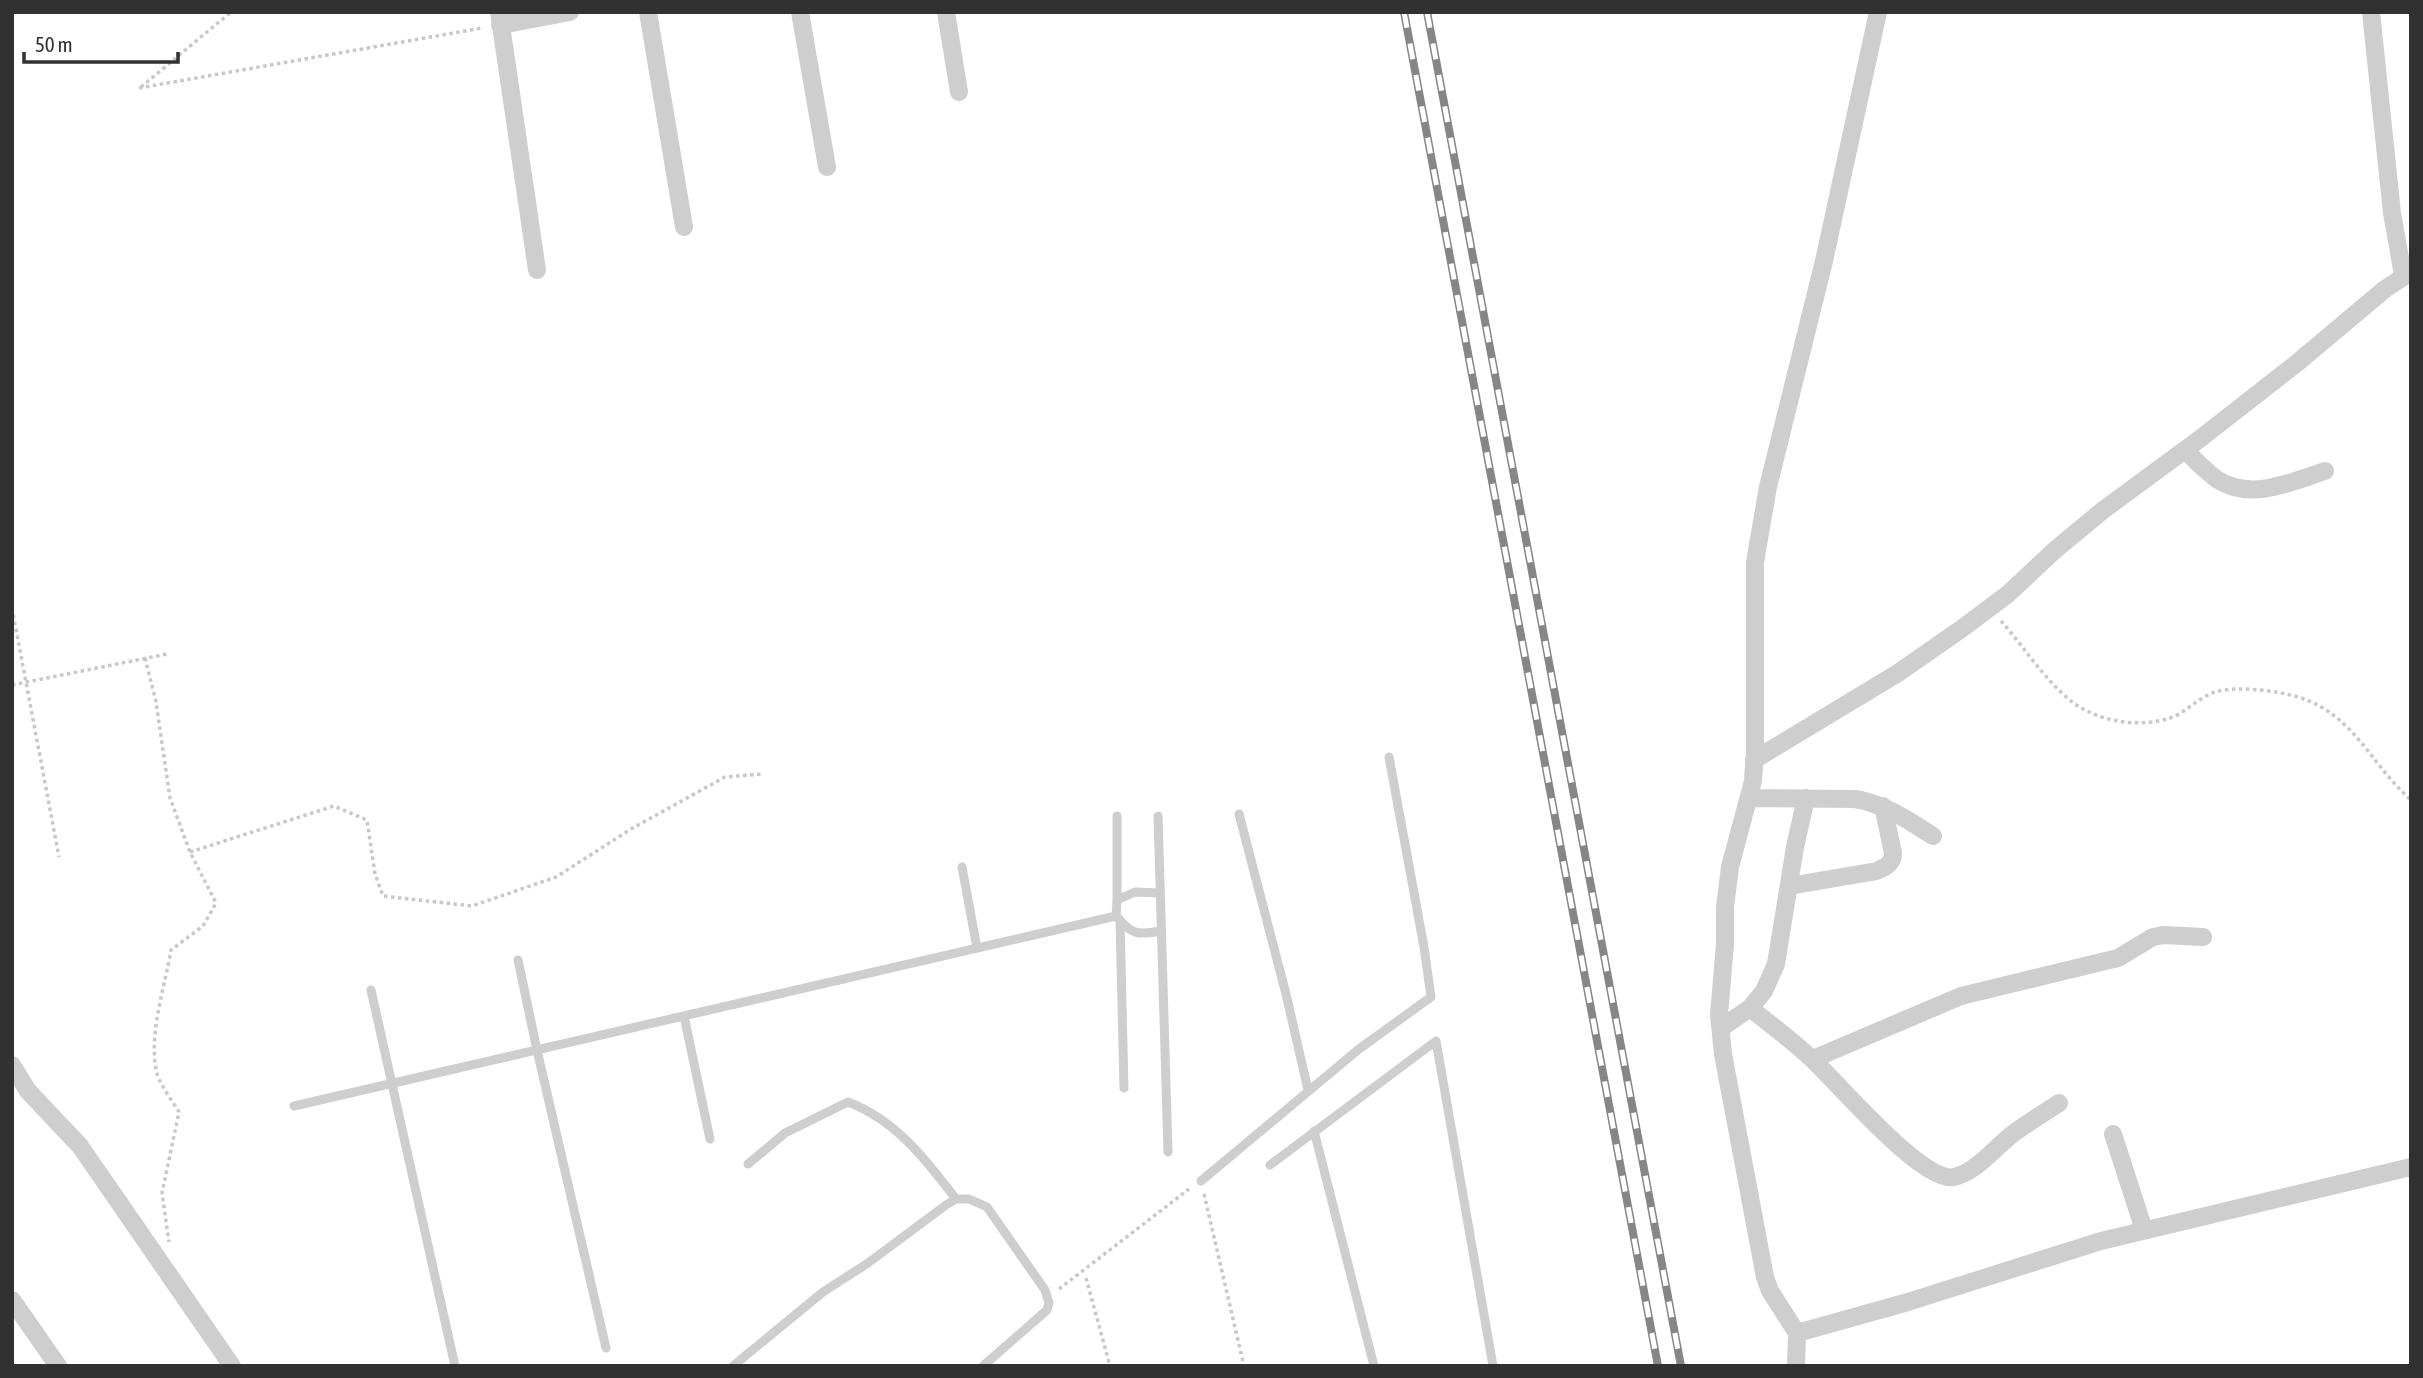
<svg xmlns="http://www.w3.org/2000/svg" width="2423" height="1378" viewBox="0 0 2423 1378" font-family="'Asap Condensed',sans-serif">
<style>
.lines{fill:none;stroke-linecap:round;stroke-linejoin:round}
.path{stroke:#c8c8c8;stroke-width:3.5;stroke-dasharray:3.5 3.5;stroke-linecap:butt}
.service{stroke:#cecece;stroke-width:9}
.minor{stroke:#cecece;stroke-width:18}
.rail-casing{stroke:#868686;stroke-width:8}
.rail{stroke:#fff;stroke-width:5;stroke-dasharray:16;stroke-linecap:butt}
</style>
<rect width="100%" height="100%" fill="#fff"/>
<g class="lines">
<!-- path -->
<path class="path" d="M141,87L231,12
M139,88L482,28
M12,608L59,857
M2001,621C2024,647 2044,679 2071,701C2098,722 2140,729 2173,717C2189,710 2201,695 2219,691C2240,686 2278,691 2298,697C2354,714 2371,765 2411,800
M145,658L156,702L170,798L190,852L216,903L203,926L171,950C165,986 149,1033 156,1069C158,1083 172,1100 179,1112L162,1193L169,1242
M12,685L167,654
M190,852L334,806L367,820L375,874L383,896L472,906L556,877L631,829L725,777L763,774
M1204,1194L1244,1366
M1086,1278L1110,1366
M1059,1289L1189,1189"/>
<!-- service -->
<path class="service" d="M1239,814L1286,994L1308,1090
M1158,816L1168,1152
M962,867L977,948
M1160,893L1135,892L1117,900L1116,916C1132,935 1137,935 1161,931
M1117,900V816
M1120,921L1124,1088
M518,960L537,1050L606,1348
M371,990L455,1366
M684,1016L710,1139
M294,1106L1116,916
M1314,1131L1374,1366
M748,1164L785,1133L848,1102C896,1120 926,1160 956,1199
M1270,1165L1436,1041L1493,1366
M1201,1181L1359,1049L1431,997L1424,947L1389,757
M733,1366L823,1292L868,1263L946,1205L956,1199H969L987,1207L1045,1290L1049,1303L1047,1310L983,1366"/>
<!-- minor -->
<path class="minor" d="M499,12L537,270
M648,12L684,227
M800,12L827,167
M946,12L959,92
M2371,12L2392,213L2403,275
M500,25L570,12
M2185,450C2195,460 2206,472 2218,480C2252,501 2291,482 2325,471
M1754,760L1898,673L1964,627L2008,594L2055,550L2102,511L2201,438L2297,363L2385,289L2411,272
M1749,798L1855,799C1885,804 1908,820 1933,836
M1789,886L1877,871C1886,866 1893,864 1893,853L1883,806
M1750,1008C1771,1025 1793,1041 1812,1059C1837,1082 1923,1184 1954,1177C1977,1172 1996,1146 2014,1133C2029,1122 2044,1113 2059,1103
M1721,1028L1750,1008L1764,991L1776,964L1795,847L1806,798
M1813,1059L1961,996L2118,958L2153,937L2163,935L2203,937
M12,1065L28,1091L80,1146L232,1366
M2113,1134L2144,1230
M12,1300L58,1366
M1797,1333L1908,1302L2101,1241L2411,1167
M1796,1366L1797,1333L1770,1291L1765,1277L1723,1054L1719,1015L1725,944V907L1730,867L1753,781L1755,750V562L1768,487L1824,261L1878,12"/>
<!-- rail casing -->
<g class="rail-casing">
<path id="rail" d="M1404,12L1658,1366
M1427,12L1681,1366"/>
</g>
<!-- rail -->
<use href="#rail" class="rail"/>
</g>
<!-- border -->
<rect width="2423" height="1378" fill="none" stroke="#313131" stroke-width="28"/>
<!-- scale -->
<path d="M24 52v10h154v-10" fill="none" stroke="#313131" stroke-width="3.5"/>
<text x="35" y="52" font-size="21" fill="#313131" stroke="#ffffff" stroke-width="5" paint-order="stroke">50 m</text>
</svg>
